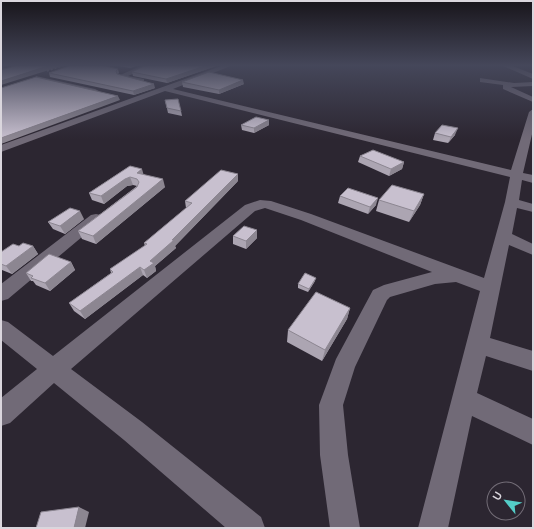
<svg xmlns="http://www.w3.org/2000/svg" width="534" height="529" viewBox="0 0 534 529" font-family="Figtree,sans-serif">
<style>
.lines{fill:none;stroke-linecap:round;stroke-linejoin:round}
.minor{fill:#716a77;fill-rule:evenodd}
.rail{stroke:#9b969e;stroke-width:1.5;stroke-dasharray:2 2;stroke-linecap:butt}
.wall{fill:#aca5b2}
.shaded-wall{fill:#8c8691}
.building{fill:#c8c0cf;stroke:#8c8691}
</style>
<rect width="100%" height="100%" fill="#2c2631"/>
<g class="lines">
<!-- minor -->
<path class="minor" d="M143,65H152L128,76L144,79V83H138L118,76Z
M224,65H233L173,89L511,170L529,112L533,109V130L523,173L533,175V183L522,180L519,200L533,204V212L517,208L512,234L533,244V255L509,245L490,338L533,351V371L486,356L477,393L533,419V445L472,416L448,528H418L480,291L456,282L435,284L390,297L387,300L355,367L343,405L348,455L360,528H330L320,455L319,405L336,359L373,290L384,285L432,272L301,220L265,208L255,211L71,369L142,422L261,517L265,528H226L124,440L54,383L10,423L1,426V398L37,369L1,340V320L8,322L53,356L245,205L260,200L271,201L311,214L484,278L505,202L510,177L165,91L1,152V145Z
M501,65H510L533,74V79Z
M1,66L8,70L5,72L1,71Z
M36,76L95,89L99,91L95,93L36,80Z
M480,78L514,83L533,82V86L511,87L533,97V102L503,89V85L480,82Z
M96,214L101,215L103,218L101,221L8,299L1,301V284L91,215Z"/>
<!-- rail -->
<path class="rail" d="M47,71L65,65"/>
</g>
<!-- wall -->
<path class="wall" d="M114,65H139L130,68Z
M146,65H219L167,83L133,76L132,72Z
M118,69L119,73L118,74L155,88L134,95L50,77L49,73Z
M182,82L244,84L219,94L183,87Z
M165,100L181,111L182,116L168,113Z
M241,125H269L254,133L242,130Z
M435,133L455,135L448,143L433,140Z
M360,156L404,162L402,169L389,176L358,162Z
M130,166L165,187L96,244L82,239L78,231L137,186L133,185L127,186L104,204L92,200L89,193Z
M238,181L175,246L176,248L155,266L156,271L147,278L143,275L85,319L74,311L69,303L111,273L110,269L145,246L144,243L186,208L185,201Z
M424,194L420,205L409,222L376,211L379,200Z
M340,196L376,205L368,214L338,203Z
M84,219L65,234L53,229L48,222Z
M257,230V238L246,249L233,244V236Z
M19,246H33L38,254L12,274L2,270H1V252Z
M71,262L75,270L50,291L36,285L33,281H31L26,273Z
M315,281L308,292L298,288V284Z
M350,308L347,319L322,361L287,342L288,330Z"/>
<!-- shaded-wall -->
<path class="shaded-wall" d="M1,65H10L1,67Z
M51,65H65L1,85V81Z
M129,65H139L130,68Z
M208,65H219L167,83L166,79Z
M243,80L244,84L219,94V90Z
M154,84L155,88L134,95L133,91Z
M118,96L120,100L1,144V138Z
M269,120V125L254,133V128Z
M458,128L455,135L448,143L451,137Z
M404,162L402,169L389,176L391,169Z
M142,169L144,176L137,173Z
M238,174V181L175,246L176,248L155,266L156,271L147,278L144,270L150,261L172,240Z
M130,177L133,185L127,186L104,204L101,196L125,179Z
M163,179L165,187L96,244L93,236Z
M424,194L420,205L409,222L414,211Z
M378,198L376,205L368,214L370,207Z
M80,211L84,219L65,234L60,226Z
M257,230V238L246,249V241Z
M33,246L38,254L12,274L6,266Z
M71,262L75,270L50,291L45,283Z
M140,267L143,275L85,319L80,311Z
M316,278L315,281L308,292L309,289Z
M350,308L347,319L322,361L325,350Z
M79,507L89,512L85,528H74Z"/>
<!-- building -->
<path class="building" d="M18,65H51L1,81V70Z
M72,65H101L118,69L116,71L117,74L154,84L133,91L49,73Z
M146,65H208L166,79L132,72Z
M209,72L243,80L219,90L182,82Z
M36,77L118,96L1,138V88Z
M178,99L181,111L167,108L165,100Z
M256,117L269,120L254,128L241,125Z
M442,125L458,128L451,137L435,133Z
M373,150L404,162L391,169L360,156Z
M130,166L142,169L137,173L163,179L93,236L78,231L137,187L139,182L137,179L130,177L125,179L101,196L89,193Z
M221,170L238,174L172,240H174L150,261L154,263L144,270L140,267L80,311L69,303L113,272L110,269L147,244L144,243L192,203L185,201Z
M392,185L424,194L414,211L379,200Z
M348,188L378,198L370,207L340,196Z
M70,208L80,211L60,226L48,222Z
M244,226L257,230L246,241L233,236Z
M23,243L33,246L6,266L1,264V252L13,244L19,246Z
M49,254L71,262L45,283L31,278L33,276L26,273Z
M305,273L316,278L309,289L298,284Z
M316,292L350,308L325,350L288,330Z
M79,507L74,528H36L41,512Z"/>
<!-- sky -->
<linearGradient id="sky" x2="0" y2="1"><stop stop-color="#18151b"/><stop offset="0.47" stop-color="#45475a"/><stop offset="1" stop-color="#45475a" stop-opacity="0"/></linearGradient>
<rect width="534" height="139" fill="url(#sky)"/>
<!-- border -->
<rect width="534" height="529" fill="none" stroke="#dad6dd" stroke-width="4"/>
<!-- north arrow -->
<g transform="translate(506 501) rotate(300)"><circle r="19" fill="#2c2631" stroke="#726c76"/>
<path d="M0-3L7 15L0 10L-7 15Z" fill="#54cdc8"/>
<text y="-6" font-size="11" font-weight="bold" text-anchor="middle" fill="#dad6dd">U</text>
</g>
</svg>
